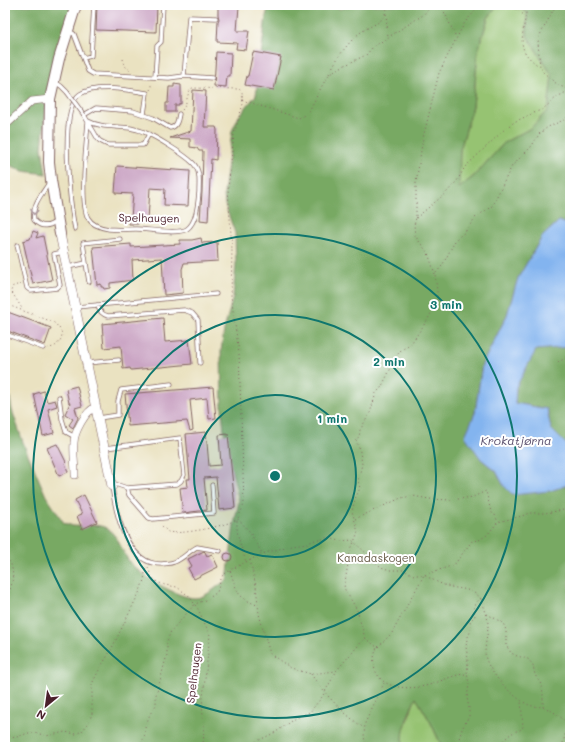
<svg xmlns="http://www.w3.org/2000/svg" width="575" height="752" viewBox="0 0 575 752" font-family="Mali,sans-serif">
<style>
.green{fill:#96c372;stroke:#70714e}
.forest{fill:#78a964;stroke:#616448}
.water{fill:#83b4ef;stroke:#666a8d}
.building{fill:#cba5c4}
.lines{fill:none;stroke-linecap:round;stroke-linejoin:round}
.service-casing{stroke:#826360;stroke-width:5}
.minor-casing{stroke:#826360;stroke-width:8}
.tertiary-casing{stroke:#826360;stroke-width:10}
.secondary-casing{stroke:#826360;stroke-width:12}
.path{stroke:#826360;stroke-width:1;stroke-dasharray:1 3;stroke-linecap:butt}
.service{stroke:#fff;stroke-width:3.5}
.minor{stroke:#fff;stroke-width:7}
.tertiary{stroke:#fff;stroke-width:9}
.secondary{stroke:#fff;stroke-width:10}
.service-bridge-casing{stroke:#826360;stroke-width:5;stroke-linecap:butt}
.service-bridge{stroke:#fff;stroke-width:3.5}
.oneway{stroke:#ae9aa0}
.ring{fill:none;stroke:#0f766e;stroke-width:2}
.labels{text-anchor:middle;stroke-width:4;stroke-linejoin:round;paint-order:stroke}
.street-label{font-size:11px;fill:#4a1f2b;stroke:#fff}
.park-label{font-size:11px;fill:#655844;stroke:#fff}
.water-label{font-size:12px;font-style:italic;fill:#5e5370;stroke:#fff}
.centre{fill:#0f766e;stroke:#fff;stroke-width:2}
.ring-label{font-size:12px;text-anchor:middle;font-weight:bold;fill:#0f766e;stroke:#fff;stroke-width:4;stroke-linejoin:round;paint-order:stroke}
</style>
<rect width="100%" height="100%" fill="#fff"/>
<filter id="ink" filterUnits="userSpaceOnUse"><feTurbulence type="fractalNoise" baseFrequency=".025" numOctaves="2"/><feDisplacementMap in="SourceGraphic" scale="8" xChannelSelector="R" yChannelSelector="G"/><feConvolveMatrix kernelMatrix="1 2 1 2 8 2 1 2 1" color-interpolation-filters="sRGB"/></filter>
<filter id="wash" filterUnits="userSpaceOnUse"><feTurbulence type="fractalNoise" baseFrequency=".012" numOctaves="4" result="noise"/><feDisplacementMap in="SourceGraphic" scale="16" xChannelSelector="R" yChannelSelector="G"/><feGaussianBlur stdDeviation="0.9" result="paint"/><feColorMatrix in="noise" values="0 0 0 0 0 0 0 0 0 0 0 0 0 0 0 0 0 1.4 0 .05"/><feComposite in="paint" operator="in"/></filter>
<g filter="url(#wash)">
<rect width="100%" height="100%" fill="#eae2c1"/>
<!-- green -->
<path class="green" d="M498,5H511L527,12V36L552,75L548,110L531,128L505,142L474,176L458,189L460,150L473,106L478,51L488,18Z
M416,697L430,721L442,747H403L402,735Z"/>
<!-- forest -->
<path class="forest" d="M5,5H73L48,89L42,148L46,174L23,171L5,163Z
M269,5H337L339,9L354,5H498L488,18L478,51L473,106L460,150L459,188L474,176L505,142L531,128L548,110L552,75L527,36V12L511,5H570V225L559,221L542,237L518,278L507,315L482,365L475,413L466,436L481,459L496,471L504,486L550,491L570,484V747H442L430,721L416,698C408,715 402,728 403,747H5V351L9,362L7,381L12,410L24,445L46,496L64,523C67,524 70,525 73,526C83,527 93,523 104,527C117,532 121,550 129,561C139,575 178,598 195,598C206,598 218,585 227,580L234,525L239,501L225,442L222,409L221,351L224,330L233,297L236,264L235,233L225,205L224,194L232,131L239,116L256,95L266,16Z
M570,347V448L551,429L547,409L515,403L516,387L536,349Z"/>
<!-- water -->
<path class="water" d="M559,221L570,225V347L536,350L516,387L515,403L547,409L551,429L570,448V484L550,491L513,495L504,486L496,471L481,459L465,436L475,413L482,365L507,315L518,278L542,237Z"/>
<g id="blocks">
<!-- building -->
<path class="building" d="M97,5H157L156,32L96,30Z
M218,5L239,6L237,31H249L246,50L236,49L237,43L217,42L218,21L219,19L218,15Z
M216,52L231,53L230,76H227L226,87L214,86Z
M253,52L281,57L274,90L245,85L247,76H248Z
M174,84L181,85V104L179,103V105H175V112H166V103H168L169,87H174Z
M193,90L206,91L204,127H216L217,130L216,160L211,159L208,221L200,220L202,192L203,151H199L197,148L190,147V139L170,138L191,131Z
M117,166L190,171L188,206L164,205L165,189L150,188L148,220L138,219V224H129V217L131,218L133,194L115,193Z
M33,231L38,233L36,238L43,236L52,280L33,284L23,241L30,239Z
M201,238L202,243L217,242L218,261L184,263L182,269L183,293L164,295L162,258L132,260L133,280L110,283V288L104,289L103,287H101V284L97,285L93,247L131,244V247L180,244V240H192Z
M5,311L51,328L45,345L5,330Z
M163,318L165,342L189,340L192,364L131,370L130,368L123,369L121,346L104,348L102,324Z
M77,386L82,406L75,408L78,418L73,428L69,425L73,419L65,414L70,403H69L66,389Z
M213,387L216,418L209,419L207,398L190,400L193,430L190,431L187,421L128,426L125,394Z
M44,391L47,402L55,400L57,406L48,409L54,433L43,436L34,394Z
M206,432L209,466L221,465L219,435L228,434L235,508L219,510L216,477L204,478L207,510L183,513L180,488L188,487L187,479H190L186,434Z
M57,444L66,462L65,463L68,472L59,476L47,448Z
M84,495L97,522L82,529L77,516L82,514L75,500Z
M204,551L205,552L207,556L212,554L218,567L194,579L188,568L192,566L188,559Z
M224 557a4 4 0 1 1 8 0a4 4 0 1 1-8 0Z"/>
</g>
</g>
<g filter="url(#ink)">
<use href="#blocks" fill-opacity="0" stroke="#826360" stroke-width="1"/>
<g class="lines">
<!-- service casing -->
<g class="service-casing">
<path id="service" d="M69,31L74,34L88,71L93,74L169,78L184,76L212,78
M83,58L91,56L94,5
M184,76L189,17L216,18
M155,77L157,46L161,42L163,5
M55,82L61,86L67,92
M88,121C100,128 116,126 130,128C134,129 140,130 144,132C156,137 184,154 193,163C201,171 199,182 199,192C198,202 197,222 187,229C178,235 148,229 136,229C127,229 118,230 109,229C102,228 92,225 88,218C79,202 87,141 88,121Z
M149,134L143,145H108L100,141L98,139L84,115L96,108L133,111L153,118L170,128C177,127 178,120 179,114
M49,183C42,194 31,206 34,220C41,228 49,227 56,221
M75,229C70,205 58,109 80,94C96,84 130,90 147,93L144,114
M17,245L27,288L31,291L57,288L60,285L54,254L63,252
M86,263L89,282
M68,267L86,263L83,243L120,239
M97,305C100,311 101,314 108,316L184,310L192,313L198,320L200,363
M76,307L216,294
M5,334L43,348
M87,363L119,360
M59,397L62,419L66,432L75,437
M99,418L118,415V401L121,390L171,384
M106,448L180,438L184,475L181,481L177,484L127,488
M112,483L127,488L129,495L149,518L153,519L214,513L212,485
M112,487C116,514 127,565 162,564C166,563 170,564 174,562C183,559 189,551 197,547L220,551"/>
</g>
<!-- minor casing -->
<g class="minor-casing">
<path id="minor" d="M5,126L32,101L50,99
M75,475C75,464 73,454 74,443C74,433 85,411 96,407"/>
</g>
<!-- tertiary casing -->
<g class="tertiary-casing">
<path id="tertiary" d="M60,234L112,486"/>
</g>
<!-- secondary casing -->
<g class="secondary-casing">
<path id="secondary" d="M60,234L51,180L49,162L50,99L59,59L76,5"/>
</g>
<!-- path -->
<path class="path" d="M441,5L456,37
M474,5L479,7
M496,5L516,9L524,15
M528,5C526,11 526,14 525,20C521,43 518,51 539,66
M556,5L540,35L538,42L540,67L543,72L558,85L565,88H570
M386,14L388,37
M123,59L125,66L130,70
M329,74C336,59 348,42 361,32C376,22 383,25 388,5
M150,90L151,88V83
M242,100L299,118L308,113L323,84L329,75L335,70L366,55L373,47L423,15L432,5
M182,110C188,103 186,94 192,88L239,89L242,92L243,104L234,134L228,189L232,249L231,296L239,353L244,504C242,511 237,518 237,522C236,535 242,549 246,562
M416,218L446,193L457,181L465,167L507,127L516,121L543,109L557,97L570,90
M435,274L428,253L415,236L414,225L416,218V183L423,138L439,73L454,43L465,22L481,5
M21,284L13,286L11,291L23,310
M5,304L53,322C64,331 65,338 54,347L48,348
M558,362L570,356
M355,519L401,498L413,496L429,499L451,500L473,497L486,491L491,512L495,515L498,522
M162,526L168,532C182,535 226,526 238,519L249,531L262,553
M5,560L10,562C15,574 13,587 5,598
M250,560L256,586L259,614L270,654L291,668L311,674L336,671L365,638L377,647C373,659 371,667 380,678C390,690 415,689 429,685C443,681 453,674 467,674
M148,568L151,576L157,582L165,585L177,587L189,596L198,609L210,635L202,706L204,725L203,747
M230,571C238,592 235,596 257,605
M481,599C484,607 488,616 488,625C488,637 483,648 486,659C491,675 513,697 527,704C532,707 537,706 542,707C552,709 560,717 568,723
M487,614L503,623L506,630V645L511,653L517,656L528,659L533,665L535,675L542,686L543,695V707
M365,638L357,610L344,588L350,552L358,532L352,511L355,499L360,488L358,481L362,464L359,446L356,442V439L359,437L360,430L370,413L376,393L381,388L391,368L396,364L395,358L401,350L410,345L428,319L437,301V291L435,274L442,266L456,239L465,232L475,218L492,206L512,166L531,147L540,133L548,127L566,119L570,113
M378,647L392,633L424,575C430,578 436,582 442,584C457,591 466,585 481,598C474,604 473,607 475,616L470,621L472,628L467,639L466,647L468,660L467,674L469,684L467,698L469,708V716L462,729L459,739L460,747
M311,674C324,694 344,714 364,728
M5,735L17,737L28,733H37L46,736L65,732L76,734L82,731L88,724L92,714V684L100,668L110,652L140,591L144,580L146,566
M140,747L145,735V728L150,714L156,705V695L167,655V641L171,631L195,604L208,599L217,592L222,576L230,570L262,554L292,545L308,543L315,540H320L325,538H331L335,540L343,541L352,540L381,567L390,570H403L414,575H424L454,565L472,541L479,540L487,535L498,522L522,516L529,513H545L570,509
M245,747L276,732L295,718L310,712L322,697L336,672
M367,747L364,737L365,723L384,683
M498,747C504,740 510,732 520,730L523,727L521,701
M562,747L568,723L570,721"/>
<!-- service -->
<use href="#service" class="service"/>
<!-- minor -->
<use href="#minor" class="minor"/>
<!-- tertiary -->
<use href="#tertiary" class="tertiary"/>
<!-- secondary -->
<use href="#secondary" class="secondary"/>
<!-- service-bridge casing -->
<g class="service-bridge-casing">
<path id="service-bridge" d="M67,92L84,115"/>
</g>
<!-- service-bridge -->
<use href="#service-bridge" class="service-bridge"/>
</g>
<!-- one-way arrows -->
<defs><path id="oneway-chevron" d="M-2-3.5L2.5 0L-2 3.5" fill="none" stroke-width="1.6" stroke-linecap="round" stroke-linejoin="round"/></defs>
<use class="oneway" href="#oneway-chevron" transform="translate(34 212) rotate(99)"/>
</g>
<!-- distance rings -->
<circle cx="275" cy="476" r="81" fill="#0f766e" fill-opacity=".12"/>
<g class="ring">
<circle cx="275" cy="476" r="81"/>
<circle cx="275" cy="476" r="161"/>
<circle cx="275" cy="476" r="242"/>
</g>
<g class="labels">
<!-- street labels -->
<g class="street-label">
<text transform="translate(149 218) rotate(1)" y="4">Spelhaugen</text>
<text transform="translate(194 673) rotate(-83)" y="4">Spelhaugen</text>
</g>
<!-- park labels -->
<g class="park-label">
<text x="376" y="562">Kanadaskogen</text>
</g>
<!-- water labels -->
<g class="water-label">
<text x="516" y="445">Krokatjørna</text>
</g>
</g>
<circle cx="275" cy="476" r="6" class="centre"/>
<g class="ring-label">
<text x="446" y="309">3 min</text>
<text x="389" y="366">2 min</text>
<text x="332" y="423">1 min</text>
</g>
<!-- margin -->
<rect width="575" height="752" fill="none" stroke="#fff" stroke-width="20"/>
<!-- north arrow -->
<g transform="translate(46 706) rotate(209)" stroke="#ffffff" stroke-width="3" paint-order="stroke">
<path d="M0-3L7 15L0 10L-7 15Z" fill="#4a1f2b"/>
<text y="-6" font-size="11" font-weight="bold" text-anchor="middle" fill="#4a1f2b">N</text>
</g>
</svg>
